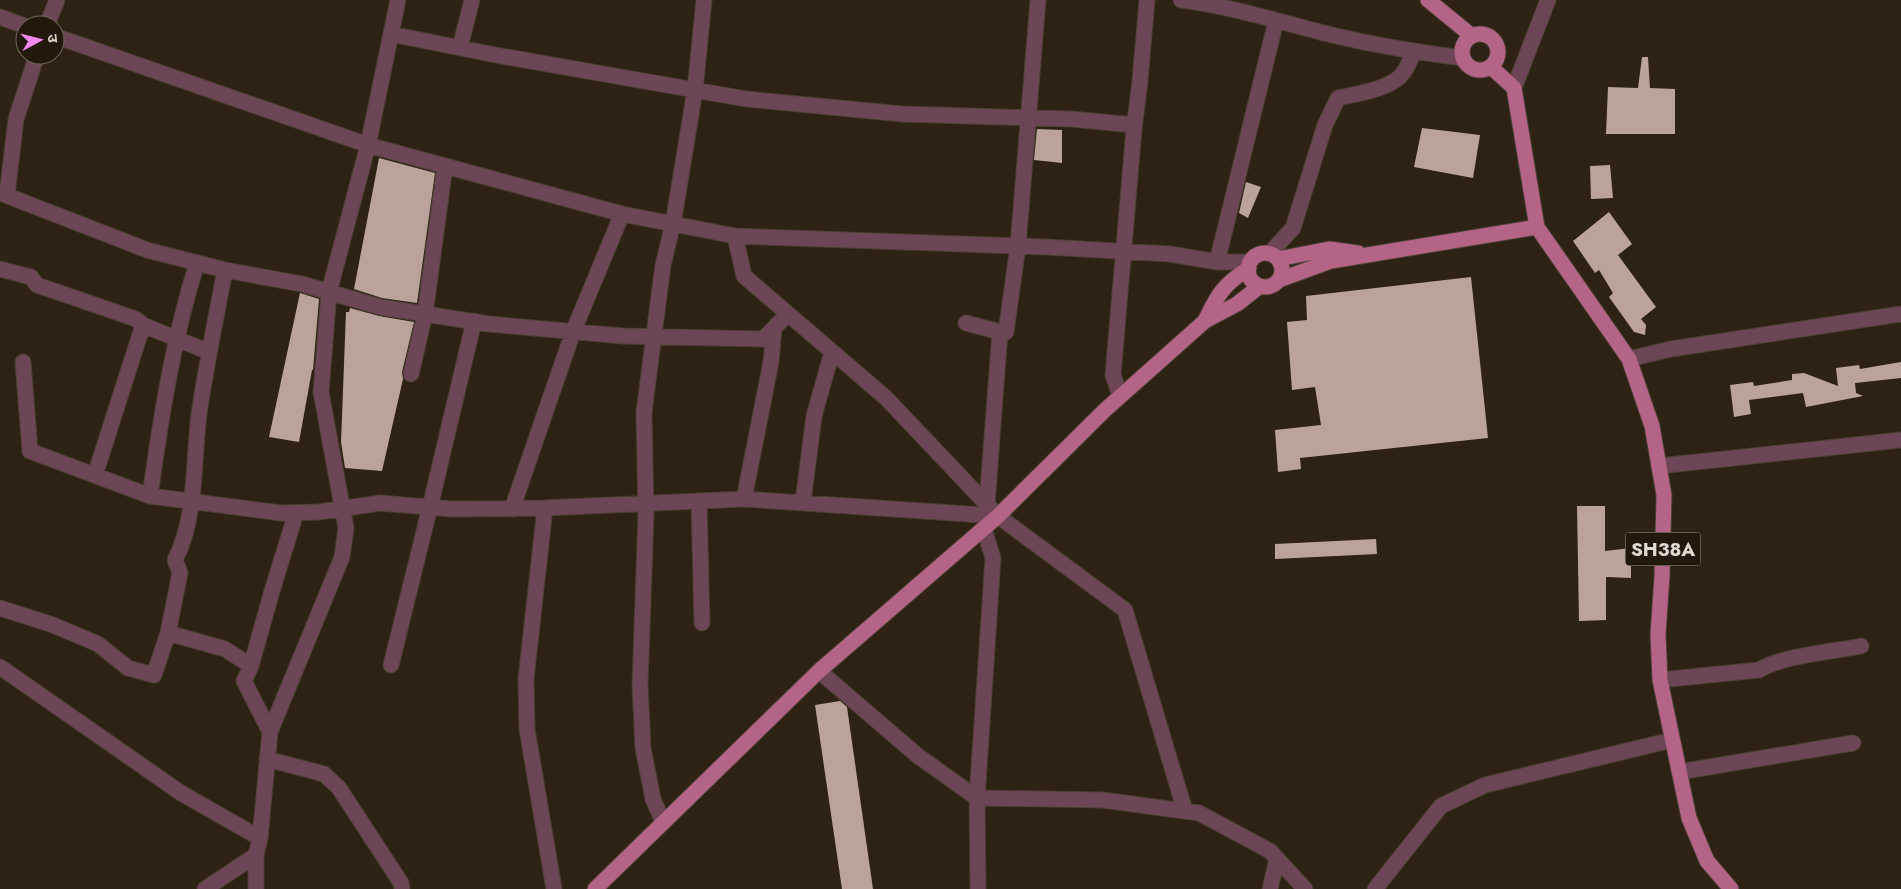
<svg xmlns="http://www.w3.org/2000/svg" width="1901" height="889" viewBox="0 0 1901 889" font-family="Jost,'Noto Sans Devanagari',sans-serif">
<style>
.building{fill:#bba39c}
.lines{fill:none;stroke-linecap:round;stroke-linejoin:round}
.minor-casing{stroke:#4a3f31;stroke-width:17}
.major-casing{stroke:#4a3f31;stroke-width:17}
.minor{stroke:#6c4656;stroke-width:15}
.major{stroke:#b36487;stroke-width:15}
.labels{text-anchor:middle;stroke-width:5;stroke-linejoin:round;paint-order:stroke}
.shield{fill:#23190a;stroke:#a79f95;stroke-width:1}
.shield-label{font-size:19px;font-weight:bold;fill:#e0d9d0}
</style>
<rect width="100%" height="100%" fill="#2d2213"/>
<!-- building -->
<path class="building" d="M1642,57H1648L1650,88L1675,89V134H1606L1608,87L1638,88Z
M1422,128L1480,135L1473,178L1414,167Z
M1037,129L1062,130V163L1034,160Z
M379,158L435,173L417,303L382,298L354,289Z
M1610,165L1613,198L1591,199L1590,166Z
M1246,182L1261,187L1248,218L1239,213Z
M1609,212L1632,244L1618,255L1656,307L1641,319L1646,325L1645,335L1634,332L1609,297L1613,293L1599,270L1595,273L1573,241Z
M1471,277L1488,438L1300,458L1301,469L1278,472L1275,430L1321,425L1315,387L1292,390L1287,322L1307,320L1306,296Z
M300,293L319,299L313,370H312L299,442L269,437Z
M350,308L379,316L414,322L402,372L403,379L382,471L345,468L341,442L346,312H349Z
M1901,362V378L1855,383L1856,393L1863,396L1806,407L1803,393L1749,400L1751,414L1734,417L1730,385L1753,382L1754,386L1792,380V374L1804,373L1838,386L1836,368L1859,365L1860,369Z
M1577,506H1605V551L1631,548V578L1606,577V620L1579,621Z
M1376,539L1377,554L1275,559V544Z
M840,701L847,707L873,889H842L815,705Z"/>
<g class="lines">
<!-- minor casing -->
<g class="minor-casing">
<path id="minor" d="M1181,0C1228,6 1274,20 1320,32C1367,44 1415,52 1463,58
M0,17L25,26
M47,25L57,0
M391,34L501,56L746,99L902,114L1071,119L1134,125
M55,36L368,145L622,214L735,236L744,276L886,398L998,516L1125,610L1185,811
M460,47L472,0
M1514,88L1548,0
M0,193L147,250L225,270L302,284L380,307L489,324L623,336L763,339L788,314
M7,195L16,119L37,55
M735,236L1046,247L1170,254L1217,262H1250
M1270,253L1293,228L1325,125L1338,98C1356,94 1392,89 1403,73C1408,67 1410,59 1414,52
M1217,262L1276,21
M0,269L31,277L37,285L136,319L143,325L209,352
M966,323L1000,332L987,504
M1006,332L1018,246L1038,0
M1629,359L1671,349L1901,314
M23,362L30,451L150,496L281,513L319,512L380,503L452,509L545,508L744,499L998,516
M411,374L425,314L445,166
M1120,396L1113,375L1134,129L1140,81L1147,0
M1659,466L1901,440
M95,475L143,325
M150,496C161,417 173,339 197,263
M744,499L771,362L774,328
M699,501L702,623
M803,502L814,416L832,352
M545,508L526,679L527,729L554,889
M512,509L573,332L622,214
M0,608L53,625L98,644L128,668L154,675L168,633L225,649L251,666
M168,633L180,573L175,560C197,517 193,462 199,414C206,366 216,318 225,270
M391,665L430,507L474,321
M0,667L181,793L260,838
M819,671L918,756L977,798L1103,800L1199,813L1270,851L1305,889
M1660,680L1759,670C1784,655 1832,652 1861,646
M270,732L244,681L251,666L272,591L296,513
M267,759L324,774L339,788L401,883L402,889
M1679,772L1853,743
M663,822L653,799L643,748L640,685L646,514L644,412L663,265L673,224L695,90L704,0
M205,889L256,855
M256,889V855L260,838L270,732L342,557L346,528L321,392L329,292L368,145L398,0
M978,889L977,798L993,558L984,529
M1270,889L1277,859
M1375,889L1441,806L1485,785L1672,740"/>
</g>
<!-- major casing -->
<g class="major-casing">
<path id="major" d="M1428,0L1472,36
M1462 52a18 18 0 1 1 36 0a18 18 0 1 1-36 0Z
M1491,67L1514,88L1537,227L1629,359L1652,426L1664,495L1662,576L1658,634L1660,680L1689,818L1707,861L1731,889
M1248 270a17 17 0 1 1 34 0a17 17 0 1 1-34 0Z
M1278,259L1329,249L1358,253
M1279,280L1331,261L1537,227
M1205,321C1218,294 1223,285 1249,268
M595,889L819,671L998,516L1105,410L1205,321L1237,304L1260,286"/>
</g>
<!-- minor -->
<use href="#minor" class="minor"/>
<!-- major -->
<use href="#major" class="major"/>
</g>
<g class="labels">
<!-- shield labels -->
<rect class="shield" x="1625.5" y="532.5" width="75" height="33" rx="4"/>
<g class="shield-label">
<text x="1663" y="556">SH38A</text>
</g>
</g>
<!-- north arrow -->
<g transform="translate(40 40) rotate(83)"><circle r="24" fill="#23190a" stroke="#6f6659"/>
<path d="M0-4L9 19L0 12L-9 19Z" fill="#f489f1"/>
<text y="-8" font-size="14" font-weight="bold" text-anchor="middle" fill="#e0d9d0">उ</text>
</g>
</svg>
